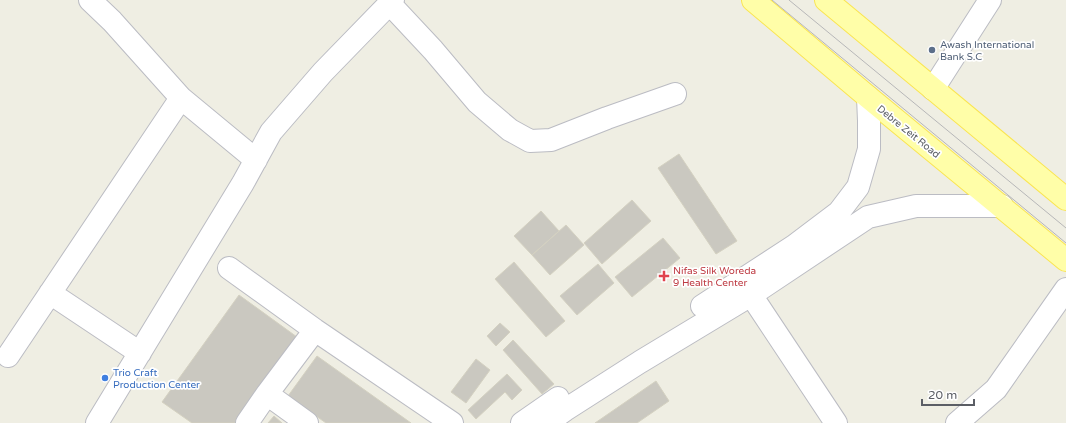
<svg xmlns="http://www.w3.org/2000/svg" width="1066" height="423" viewBox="0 0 1066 423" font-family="'Varela Round',sans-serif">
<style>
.building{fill:#cac8c0;stroke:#d4d1c1}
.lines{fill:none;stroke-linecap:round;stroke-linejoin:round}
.minor-casing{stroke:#bbbcc3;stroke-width:24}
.major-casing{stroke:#fae551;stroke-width:24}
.minor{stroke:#fff;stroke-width:22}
.major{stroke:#fffea8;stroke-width:22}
.tram{stroke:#b7b7b8;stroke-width:1}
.service-dot{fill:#5c6f8a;stroke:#fff;stroke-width:1.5}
.health-dot{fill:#e0444e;stroke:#fff;stroke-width:1.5}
.shop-dot{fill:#3f7fe0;stroke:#fff;stroke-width:1.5}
.labels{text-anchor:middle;stroke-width:3.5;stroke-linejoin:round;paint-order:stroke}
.service-label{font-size:10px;fill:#4e5e75;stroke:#fff;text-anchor:start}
.street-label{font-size:10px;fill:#5b5e65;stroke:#fff}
.health-label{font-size:10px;fill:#be3a42;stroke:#fff;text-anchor:start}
.shop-label{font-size:10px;fill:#366cbe;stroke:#fff;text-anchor:start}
</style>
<rect width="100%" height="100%" fill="#efeee3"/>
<!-- building -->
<path class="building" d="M679,154L737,241L716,254L658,168Z
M632,200L651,221L602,264L584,243Z
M541,211L559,231L532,255L514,236Z
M566,225L584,245L550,275L532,255Z
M663,238L680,258L632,297L615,277Z
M514,262L565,321L546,337L495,279Z
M598,264L614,283L577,315L560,296Z
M239,295L297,337L235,423H192L162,402Z
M500,323L510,332L496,346L487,336Z
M513,340L554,384L542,394L503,350Z
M317,356L411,423H326L288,396Z
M476,359L490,370L466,403L451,392Z
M507,374L522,390L512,400L505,392L476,419L468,410Z
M656,381L669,401L637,423H595Z
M274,416L282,423H268Z"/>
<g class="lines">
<!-- minor casing -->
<g class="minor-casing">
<path id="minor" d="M90,0L112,21L181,98L256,160
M390,4L433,50L477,102L510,130L530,141L551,140L607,118L675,94
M933,89L990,0
M229,268L315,330L452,423
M50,293L140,353
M751,295L836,423
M702,306L794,246L839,212L858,187L869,149V121L868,97
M8,356L181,98
M267,394L307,423
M97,423L243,183L271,132L323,72L393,0
M247,423L267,394L315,330
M522,423L558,398
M547,423L565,410L640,362L751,295L868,217L916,206H1002
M957,423L996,389L1066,289"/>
</g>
<!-- major casing -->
<g class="major-casing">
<path id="major" d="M753,0L868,97L1066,260
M826,0L1066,199"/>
</g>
<!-- minor -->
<use href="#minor" class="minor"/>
<!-- major -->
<use href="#major" class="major"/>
<!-- tram -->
<path class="tram" d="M772,0L1066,243
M789,0L1066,228"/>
</g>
<!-- markers -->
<circle class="service-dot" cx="932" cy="50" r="4"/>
<path class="health-dot" d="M662 270h4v4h4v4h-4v4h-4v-4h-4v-4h4z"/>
<circle class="shop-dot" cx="105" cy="378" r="4"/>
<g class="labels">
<!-- service labels -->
<g class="service-label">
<text x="940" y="48">Awash International<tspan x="940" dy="12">Bank S.C</tspan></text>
</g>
<!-- street labels -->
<g class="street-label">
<text transform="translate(909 131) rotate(39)" y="4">Debre Zeit Road</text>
</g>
<!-- health labels -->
<g class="health-label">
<text x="673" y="274">Nifas Silk Woreda<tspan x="673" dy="12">9 Health Center</tspan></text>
</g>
<!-- shop labels -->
<g class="shop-label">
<text x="113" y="376">Trio Craft<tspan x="113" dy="12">Production Center</tspan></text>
</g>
</g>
<!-- scale -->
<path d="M922 399v6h52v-6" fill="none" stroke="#5b5e65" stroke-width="2"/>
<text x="928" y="399" font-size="12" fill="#5b5e65" stroke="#ffffff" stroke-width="3" paint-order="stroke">20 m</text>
</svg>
